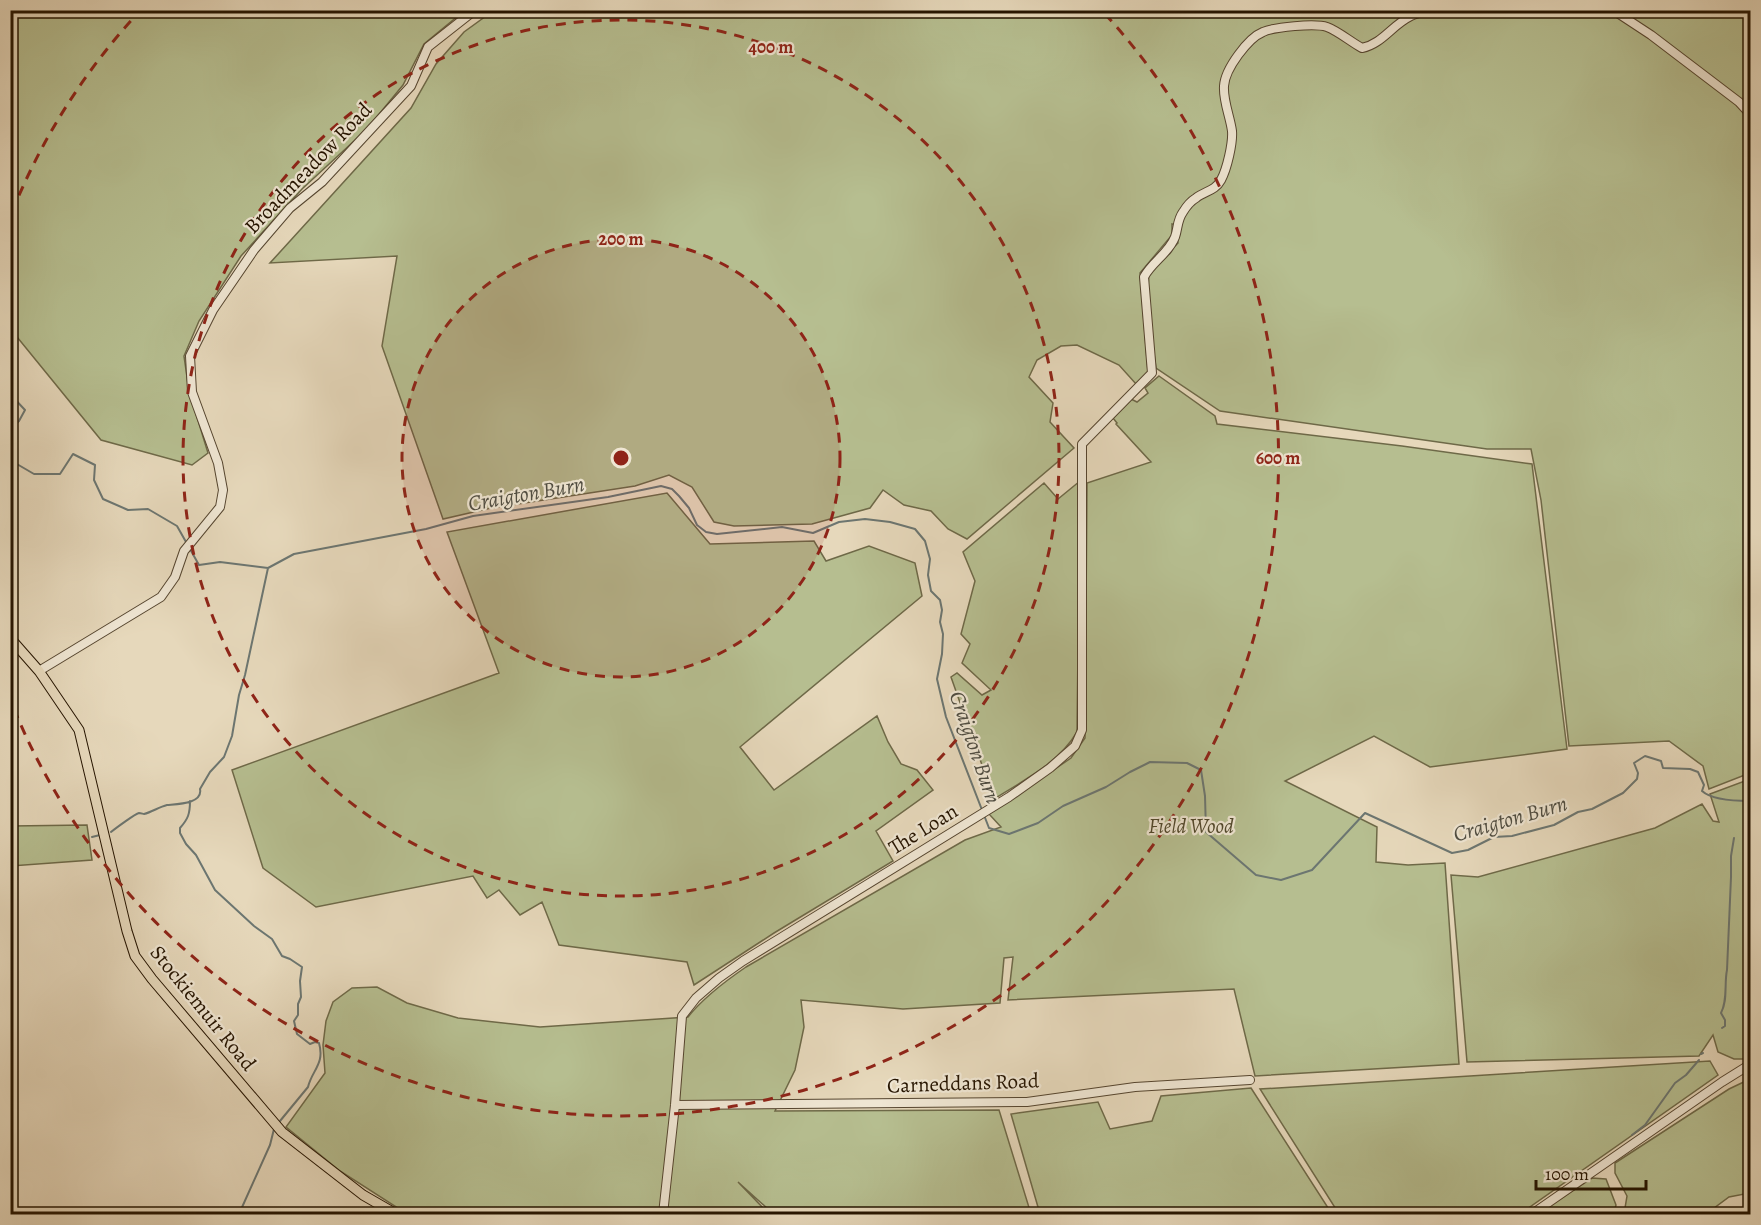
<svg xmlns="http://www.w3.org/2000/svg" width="1761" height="1225" viewBox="0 0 1761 1225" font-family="Alegreya,serif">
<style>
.green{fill:#b6be90;stroke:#6e6948;stroke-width:1.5}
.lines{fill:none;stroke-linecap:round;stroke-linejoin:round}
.stream{stroke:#6c7671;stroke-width:2}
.minor-casing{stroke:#55452f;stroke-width:10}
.major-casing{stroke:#251400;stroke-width:11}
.minor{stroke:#efe6d3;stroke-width:8}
.major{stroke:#e6d8bb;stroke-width:9}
.ring{fill:none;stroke:#8f2418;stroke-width:3;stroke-dasharray:10 8}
.labels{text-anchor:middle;stroke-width:4.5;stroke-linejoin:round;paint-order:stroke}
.street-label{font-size:21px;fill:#251400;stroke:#efe6d3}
.park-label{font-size:21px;font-style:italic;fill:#50472b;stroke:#efe6d3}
.water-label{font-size:22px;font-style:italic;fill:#4f4d42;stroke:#efe6d3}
.centre{fill:#8f2418;stroke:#efe6d3;stroke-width:3}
.ring-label{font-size:18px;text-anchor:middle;font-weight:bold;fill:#8f2418;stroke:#efe6d3;stroke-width:4.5;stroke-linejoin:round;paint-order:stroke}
</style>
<rect width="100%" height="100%" fill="#e6d8bb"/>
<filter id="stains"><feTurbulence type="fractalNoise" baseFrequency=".00333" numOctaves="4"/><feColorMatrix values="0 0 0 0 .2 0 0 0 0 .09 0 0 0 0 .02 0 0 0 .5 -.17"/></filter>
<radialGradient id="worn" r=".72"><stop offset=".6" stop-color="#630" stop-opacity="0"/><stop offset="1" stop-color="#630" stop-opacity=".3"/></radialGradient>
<!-- green -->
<path class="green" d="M11,11H464L424,44L403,85L366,130L302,189L241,256L199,321L184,356L189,391L208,453L192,465L101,440L13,332L11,330Z
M493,11H1750V773L1709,789L1703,766L1669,741L1569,746L1541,500L1531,449H1487L1220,411L1156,368L1147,303L1149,272L1178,243L1177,225L1172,224V235L1140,273L1148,372L1136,384L1119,365L1077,345L1061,346L1037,360L1029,377L1053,403L1050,422L1074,448L967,539L948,529L931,511L904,505L883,490L870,508L812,524L734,526L714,522L692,487L669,475L635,486L491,508L443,519L382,346L397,256L270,263L411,108L436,64L464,32Z
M1159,376L1215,416L1217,424L1402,446L1532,464L1567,749L1430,767L1374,736L1285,781L1377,827L1376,862L1408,865L1445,863L1459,1064L1255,1076L1234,989L1008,1000L1013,957L1004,958L1000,1003L903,1009L801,1000L804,1027L795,1070L775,1111L999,1110L1031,1214H789L768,1209L738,1182L769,1214H407L340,1171L286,1127L325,1073L323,1045L326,1021L333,1002L352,988L377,987L407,1003L458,1018L540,1027L688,1017C704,997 724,982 746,967L965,840L1001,827L989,814L1071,758L1085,738L1087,483L1151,462L1116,424L1117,423L1113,418L1131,399L1137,402L1148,393L1145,388Z
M1080,481L1077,732C1059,763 1024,780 994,799L951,677L957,673L982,695L991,690L962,663L970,644L961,634L975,581L963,552L1044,483L1058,499Z
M667,493L710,544L814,541L826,561L869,546L915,563L922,596L740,747L774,790L877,716L888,742L901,764L917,770L933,790L876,831L893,861L774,933L694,985L687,962L559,945L542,902L520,915L499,890L487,898L473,876L316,907L263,868L232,770L499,673L447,532Z
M1750,779V1059H1734L1718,1052L1713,1035L1699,1056L1467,1062L1451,875L1478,877L1655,828L1702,804L1713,821L1719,822L1710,794Z
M87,825L92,860L11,866V826Z
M1710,1061L1718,1075L1520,1214H1339L1260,1089Z
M1750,1079V1193L1729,1197L1706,1214H1624L1627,1196L1615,1173V1163L1729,1089Z
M1251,1088L1332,1214H1040L1011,1114L1098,1102L1110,1129L1152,1121L1161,1096Z
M1592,1178L1606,1179L1616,1205L1614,1213L1612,1214H1537Z"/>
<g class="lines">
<!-- stream -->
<path class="stream" d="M10,394L25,410L19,421L10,430
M10,460L34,474H60L73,454L95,465L94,480L103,499L128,510L148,509L177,526L199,565L220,562L268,568L294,554L426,529L473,516L608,497L661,486L672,489L679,496L689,508L697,525L706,532L717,534L782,527L813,533L839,522L865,519L890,522L915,529L925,541L930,559L928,575L931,591L940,600L942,610L940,622L943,634L942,654L937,679L946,717L989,828L1009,834L1038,823L1063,806L1106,787L1130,772L1150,762L1187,763L1201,770L1205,796L1206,832L1256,875L1281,880L1312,870L1365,813L1452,853L1468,850L1494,837L1512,836L1554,825L1578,812L1592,809L1623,793L1637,779L1638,773L1634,763L1645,756L1661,761L1663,768L1690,769L1698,772L1704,785L1702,791C1712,800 1737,801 1750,801
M190,801C190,814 188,819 180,828V833L186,844L196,855L215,890L254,926L272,939L282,956L290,959L302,967L300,981L301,997L298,1004V1015L294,1021L297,1034L310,1044L315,1042L319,1043C325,1064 312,1070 308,1087L280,1121
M1749,823H1750
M111,832C116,828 135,814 139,813C141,813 143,814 144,814C152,812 159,807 167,805C177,804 203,804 200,789L210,772L224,757L232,736L239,695L245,675L268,568
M92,837L100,835
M1722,1028L1725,1026V1020L1721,1013C1728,1000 1724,984 1727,970L1731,877V856L1734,838
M1701,1054L1703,1053
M1632,1135L1645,1125L1675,1083L1686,1075L1699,1060
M239,1214L270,1145L274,1129"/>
<!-- minor casing -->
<g class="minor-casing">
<path id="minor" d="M1613,10L1651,35L1739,102L1750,114
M39,671L161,597L175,577L184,551L220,507L223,490L218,463L192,392L190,356L213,310L254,250L290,208L322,182L411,86L428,47L475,10
M675,1105L1027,1102L1135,1087L1250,1080
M663,1214L675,1105L682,1016L696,998L719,978L743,961L1009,797L1050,768L1075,746L1082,730V444L1152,373L1144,277C1152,262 1169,253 1175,237C1178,229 1177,220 1183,212C1186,207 1191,201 1196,198C1205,191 1215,191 1221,180C1227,169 1233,143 1232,131C1230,116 1223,101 1224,86C1225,69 1248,38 1263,32C1274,27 1315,23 1327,27C1338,31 1351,42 1362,48C1382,44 1392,25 1411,16C1416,13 1424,12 1430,10
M1532,1214L1722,1082L1746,1067L1750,1066"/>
</g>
<!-- major casing -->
<g class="major-casing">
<path id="major" d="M10,638L39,671L79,730L127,931L135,956L152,979L282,1132L363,1195L396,1214"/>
</g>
<!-- minor -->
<use href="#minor" class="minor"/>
<!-- major -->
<use href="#major" class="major"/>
</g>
<!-- distance rings -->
<circle cx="621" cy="458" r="219" fill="#8f2418" fill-opacity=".12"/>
<g class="ring">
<circle cx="621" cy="458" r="219"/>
<circle cx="621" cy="458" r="438"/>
<path d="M12 212A657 657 0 0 1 137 14M1105 14A657 657 0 1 1 12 704"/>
</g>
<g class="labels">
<!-- street labels -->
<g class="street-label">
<text transform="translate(308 168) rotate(-46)" y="7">Broadmeadow Road</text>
<text transform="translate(923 829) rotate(-32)" y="7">The Loan</text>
<text transform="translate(203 1008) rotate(51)" y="7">Stockiemuir Road</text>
<text transform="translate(963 1083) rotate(-2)" y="7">Carneddans Road</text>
</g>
<!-- park labels -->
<g class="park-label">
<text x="1191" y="833">Field Wood</text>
</g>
<!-- water labels -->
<g class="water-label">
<text transform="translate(526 493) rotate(-10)" y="8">Craigton Burn</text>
<text transform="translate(976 747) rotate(71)" y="8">Craigton Burn</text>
<text transform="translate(1510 818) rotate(-16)" y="8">Craigton Burn</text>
</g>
</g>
<circle cx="621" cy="458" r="9" class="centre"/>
<g class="ring-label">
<text x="771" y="53">400 m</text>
<text x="621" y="245">200 m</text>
<text x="1278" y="464">600 m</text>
</g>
<!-- margin -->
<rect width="1761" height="1225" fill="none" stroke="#e6d8bb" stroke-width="36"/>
<rect x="12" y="12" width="1737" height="1201" fill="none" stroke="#251400" stroke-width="3"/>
<rect x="18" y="18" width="1725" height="1189" fill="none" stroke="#251400" stroke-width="1.5"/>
<!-- scale -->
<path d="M1536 1180v9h110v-9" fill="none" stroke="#251400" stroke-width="3"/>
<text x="1545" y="1180" font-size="18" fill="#251400" stroke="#efe6d3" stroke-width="4.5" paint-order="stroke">100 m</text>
<rect width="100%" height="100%" filter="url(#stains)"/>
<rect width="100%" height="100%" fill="url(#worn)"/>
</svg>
